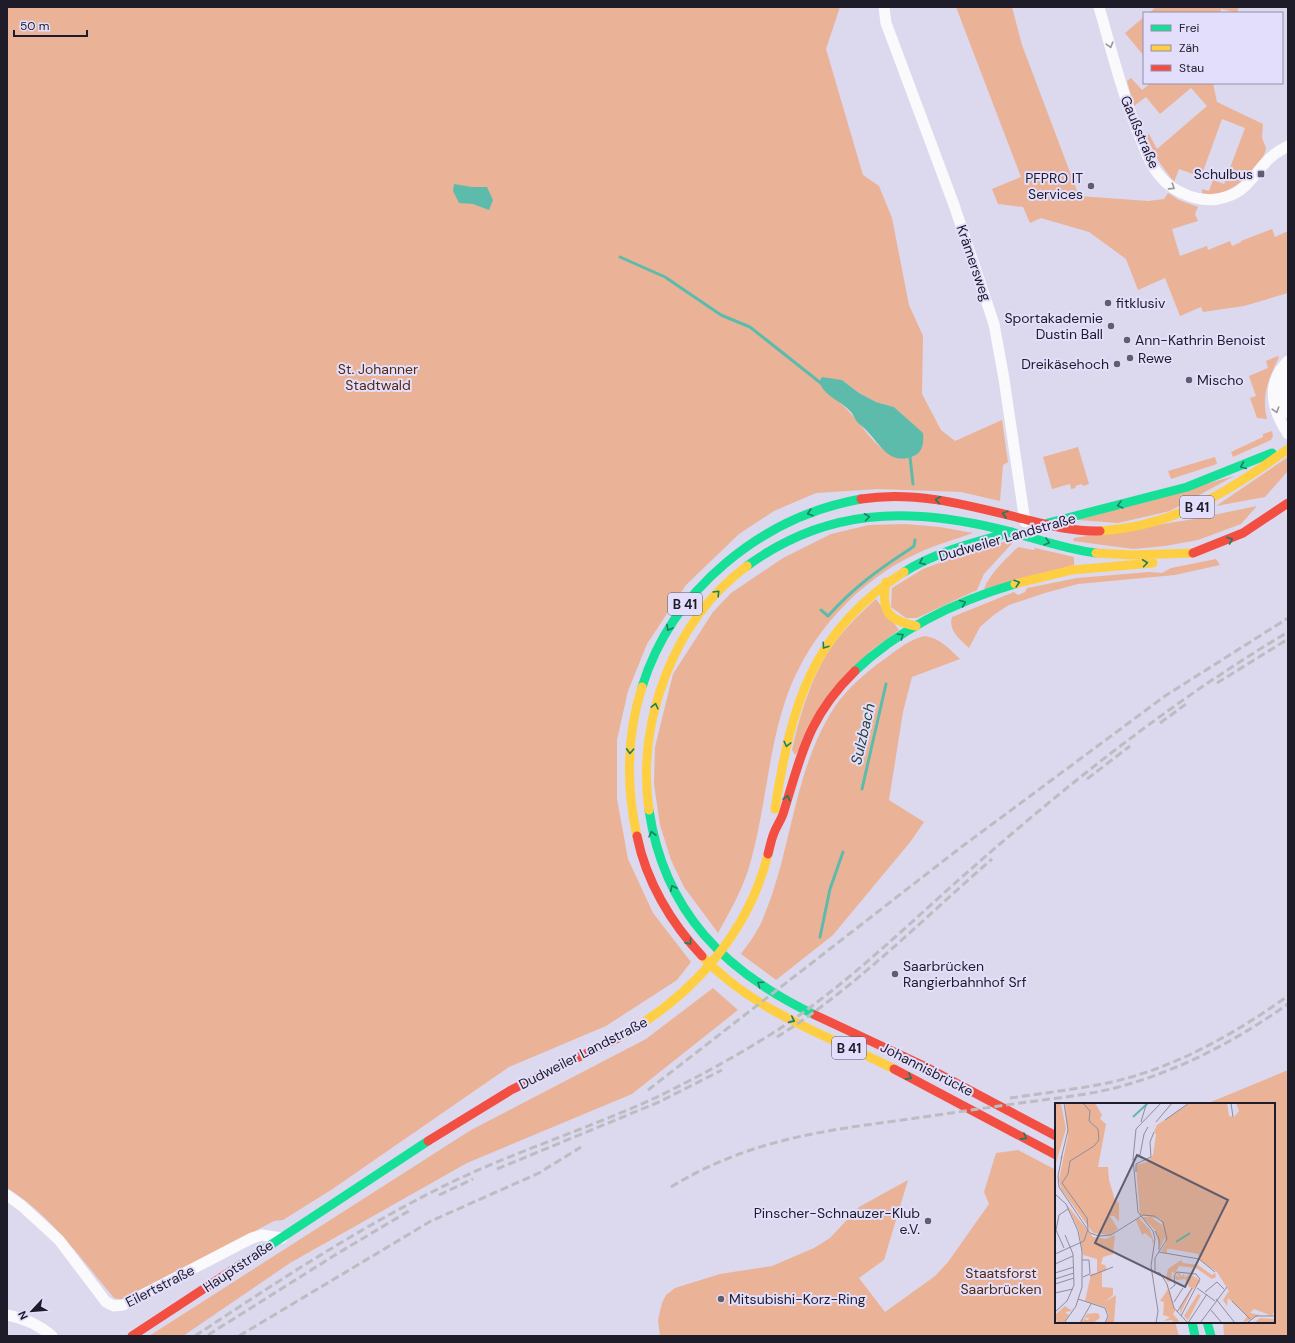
<svg xmlns="http://www.w3.org/2000/svg" width="1295" height="1343" viewBox="0 0 1295 1343" font-family="'DM Sans',sans-serif">
<style>
.green{fill:#eab397;fill-rule:evenodd}
.water{fill:#5dbbac}
.lines{fill:none;stroke-linecap:round;stroke-linejoin:round}
.stream{stroke:#5dbbac;stroke-width:3}
.street{stroke:#faf9fc;stroke-width:11}
.fast{stroke:#16e098;stroke-width:9}
.slow{stroke:#ffcf43;stroke-width:9}
.jam{stroke:#f24e42;stroke-width:9}
.rail{stroke:#bdbcc2;stroke-width:3;stroke-dasharray:8 4;stroke-linecap:butt}
.oneway{stroke:#97969d}
.oneway2{stroke:#1a7e60}
.poi-dot{fill:#605e6e;stroke:#e3defc;stroke-width:1.5}
.labels{text-anchor:middle;stroke-width:4;stroke-linejoin:round;paint-order:stroke}
.shield{fill:#e3defc;stroke:#595668;stroke-width:1}
.shield-label{font-size:13px;font-weight:bold;fill:#1e1c29}
.street-label{font-size:14px;fill:#1e1c29;stroke:#e3defc}
.poi-label{font-size:14px;fill:#1e1c29;stroke:#e3defc;text-anchor:start}
.park-label{font-size:14px;fill:#542b0e;stroke:#e3defc}
.water-label{font-size:15px;font-style:italic;fill:#2a463d;stroke:#e3defc}
.inset-river{fill:none;stroke:#5dbbac;stroke-width:2}
.inset-road{fill:none;stroke:#908d9f;stroke-width:1}
.view{fill:#605e6e;fill-opacity:0.15;stroke:#605e6e;stroke-width:2}
.inset-edge{fill:none;stroke:#1e1c29;stroke-width:2}
</style>
<rect width="100%" height="100%" fill="#dcd8ed"/>
<!-- green -->
<path class="green" d="M7,7H840L826,49L863,175L879,186L892,218L909,305L923,336L922,394L941,430L955,441L1002,420L1008,462L1003,465L1000,501L961,492L878,489L816,493L774,511L739,534L686,585L647,644L628,691L617,740V799L628,859L653,913L691,962L677,980L606,1026L509,1067L331,1190L283,1220L274,1221L125,1300L114,1298C82,1260 50,1214 7,1188ZM842,380L859,393L876,402L894,407L903,415L915,456C880,466 864,422 841,404Z
M956,7H1012L1022,45L1079,196L1148,201L1164,199L1168,193L1179,200L1198,207L1195,214L1198,221L1172,229L1180,256L1207,246L1208,250L1230,241L1232,246L1241,242V241L1272,229L1275,237L1288,231V293L1244,306L1203,312L1201,307L1180,316L1165,278L1138,290L1126,259L1089,232L1041,218L1030,223L1023,207L998,204L992,189L1021,177Z
M1156,7H1239L1237,13L1221,9L1220,13H1149Z
M1144,17V56L1125,33Z
M1131,78L1142,90L1151,83H1213L1217,102L1263,124L1262,138L1266,148C1265,156 1260,161 1255,167C1240,185 1226,196 1202,194V189L1209,191L1213,180L1224,184L1245,128L1222,119L1201,177L1179,169L1174,182L1159,162L1146,136L1149,134L1157,149L1207,106L1191,88L1160,114L1146,97L1134,106L1127,81Z
M1278,356L1279,357C1269,378 1261,395 1267,419L1257,418L1250,398L1256,396L1249,376L1268,368L1266,361Z
M1272,431L1273,436L1271,440L1233,457L1231,452L1263,437V434Z
M1078,447L1089,484L1083,486L1082,484L1075,486L1076,488L1071,489L1070,484L1052,489L1043,457Z
M1215,457L1217,464L1171,479L1168,471Z
M1288,457V471L1265,497L1216,506Z
M1234,476L1170,511L1118,523L1078,520Z
M1257,506L1241,524L1198,540L1165,546L1133,549L1073,541L1074,538L1194,519Z
M906,524L940,527L973,533C954,540 934,545 916,554C859,580 810,634 788,693C768,748 766,808 750,864C743,889 730,911 718,933L684,887L671,860L660,825L654,784L655,747L673,674L713,612L731,593L783,558L831,534L869,525Z
M1017,538L984,574L977,590L917,618H906L891,607L892,588L923,569L969,552Z
M1018,547L1034,550L1035,548L1074,557V565L984,589C990,573 1006,559 1018,547Z
M1216,559L1220,565L1175,575L1078,584L1045,593L1009,605L995,614L980,627L969,648C960,639 948,631 952,617L1014,592L1018,595L1025,592L1027,588L1077,578L1149,572L1162,573L1171,568Z
M876,599L899,630L869,652L795,755L792,750C799,718 809,685 825,657C838,635 857,616 876,599Z
M925,636C940,638 949,649 960,659L912,677L903,712L889,800L924,822L911,841L833,935L776,980L741,954C748,944 756,934 761,923C791,857 792,779 829,716C842,693 864,673 886,658C898,649 910,639 925,636Z
M713,988L738,1010L632,1094L467,1163L290,1263L183,1336H149L471,1130L646,1039Z
M1288,1070V1336H1224L1223,1322H1274V1104H1206Z
M1018,1150L1056,1170V1322H1175L1179,1336H660L658,1320L662,1303L666,1295L675,1288L720,1274L772,1266L814,1248L830,1238L859,1207L908,1180L884,1260L859,1278L885,1312L935,1276L948,1262L989,1204L984,1192L996,1153Z"/>
<!-- water -->
<path class="water" d="M454,184L472,187H487L493,200L489,210L473,204L459,203L453,191Z
M822,377L842,380L859,393L876,402L894,407L923,433C924,442 923,452 914,456C889,466 881,445 867,431C865,428 861,426 858,423C855,420 854,416 852,413C841,400 826,398 819,382Z"/>
<g class="lines">
<!-- stream -->
<path class="stream" d="M620,257L665,277L721,315L750,327L822,384
M911,453L910,457L913,484
M821,610L828,616C853,588 879,569 910,549L914,546L915,540
M862,789L886,684
M820,937L830,889L843,852"/>
<!-- street -->
<path class="street" d="M884,7L886,23L954,205L994,324L1004,379L1025,522
M1099,7C1112,52 1123,97 1141,140C1146,152 1150,165 1159,175C1174,194 1203,205 1226,197C1246,191 1253,176 1266,162C1272,155 1280,150 1288,146
M1288,361C1265,384 1272,410 1288,434
M1288,375C1281,388 1280,400 1288,413
M7,1195L22,1206L59,1240L106,1302L114,1306L123,1305L252,1238L262,1235L282,1238
M7,1315C24,1318 39,1325 52,1336"/>
<!-- fast -->
<path class="fast" d="M1048,523L1187,487L1272,453
M747,566C826,508 907,507 999,529C1032,537 1063,549 1096,553
M904,572C936,552 975,542 1012,532
M855,671C899,629 957,601 1015,584
M642,687C672,590 761,517 861,499
M649,810C664,912 725,972 815,1015
M240,1265L428,1141
M1192,1322L1195,1336
M1207,1322L1211,1336"/>
<!-- slow -->
<path class="slow" d="M1100,531C1176,526 1227,492 1288,449
M1096,553L1132,555L1193,553
M886,582C881,611 887,620 916,626
M1015,584L1072,570L1153,563
M775,809C791,707 811,631 904,572
M649,810C636,721 674,620 747,566
M637,836C626,786 626,737 642,687
M702,956C754,1012 827,1035 894,1069
M618,1038C689,999 748,935 768,854"/>
<!-- jam -->
<path class="jam" d="M861,499C916,490 971,506 1024,519C1048,525 1074,532 1100,531
M1193,553L1243,533L1288,503
M637,836C646,881 671,923 702,956
M768,854C770,847 771,840 774,833C777,825 782,819 784,811C802,752 809,716 855,671
M815,1015L924,1066L1056,1136
M894,1069L1056,1155
M428,1141L511,1090L618,1038
M132,1336L240,1265"/>
<!-- rail -->
<path class="rail" d="M1217,683L1288,639
M1160,723L1186,704
M1087,779L1130,746
M777,1037C853,990 924,918 992,859
M648,1090L960,848L1165,696L1288,618
M1010,1098C1044,1093 1079,1089 1112,1082C1177,1067 1234,1034 1288,996
M497,1169L659,1102L722,1070
M671,1187C743,1143 812,1132 895,1121C939,1115 983,1108 1028,1102C1057,1098 1087,1095 1115,1088C1179,1071 1234,1042 1288,1004
M439,1195L473,1179
M208,1335L335,1255L412,1209
M195,1336C278,1281 365,1224 454,1181C520,1150 589,1128 655,1098C696,1078 737,1056 776,1031C849,984 912,920 978,863C1075,778 1177,698 1288,632
M239,1336L431,1221L539,1173L581,1147"/>
</g>
<!-- one-way arrows -->
<defs><path id="oneway-chevron" d="M-2-3.5L2.5 0L-2 3.5" fill="none" stroke-width="1.6" stroke-linecap="round" stroke-linejoin="round"/></defs>
<g class="oneway">
<use href="#oneway-chevron" transform="translate(1110 45) rotate(74)"/>
<use href="#oneway-chevron" transform="translate(1172 187) rotate(33)"/>
<use href="#oneway-chevron" transform="translate(1276 410) rotate(73)"/>
</g>
<g class="oneway2">
<use href="#oneway-chevron" transform="translate(1243 466) rotate(157)"/>
<use href="#oneway-chevron" transform="translate(938 500) rotate(-172)"/>
<use href="#oneway-chevron" transform="translate(1120 505) rotate(165)"/>
<use href="#oneway-chevron" transform="translate(810 513) rotate(162)"/>
<use href="#oneway-chevron" transform="translate(1005 514) rotate(-165)"/>
<use href="#oneway-chevron" transform="translate(867 517) rotate(-8)"/>
<use href="#oneway-chevron" transform="translate(1230 540) rotate(-23)"/>
<use href="#oneway-chevron" transform="translate(1047 542) rotate(15)"/>
<use href="#oneway-chevron" transform="translate(922 562) rotate(156)"/>
<use href="#oneway-chevron" transform="translate(1145 563) rotate(-7)"/>
<use href="#oneway-chevron" transform="translate(1017 583) rotate(-17)"/>
<use href="#oneway-chevron" transform="translate(717 593) rotate(-46)"/>
<use href="#oneway-chevron" transform="translate(963 603) rotate(-23)"/>
<use href="#oneway-chevron" transform="translate(669 628) rotate(120)"/>
<use href="#oneway-chevron" transform="translate(901 636) rotate(-34)"/>
<use href="#oneway-chevron" transform="translate(825 646) rotate(124)"/>
<use href="#oneway-chevron" transform="translate(655 706) rotate(-76)"/>
<use href="#oneway-chevron" transform="translate(787 744) rotate(104)"/>
<use href="#oneway-chevron" transform="translate(630 751) rotate(93)"/>
<use href="#oneway-chevron" transform="translate(787 798) rotate(-76)"/>
<use href="#oneway-chevron" transform="translate(652 834) rotate(-103)"/>
<use href="#oneway-chevron" transform="translate(673 888) rotate(-116)"/>
<use href="#oneway-chevron" transform="translate(689 942) rotate(50)"/>
<use href="#oneway-chevron" transform="translate(760 984) rotate(-145)"/>
<use href="#oneway-chevron" transform="translate(792 1020) rotate(26)"/>
<use href="#oneway-chevron" transform="translate(909 1077) rotate(28)"/>
<use href="#oneway-chevron" transform="translate(1024 1137) rotate(28)"/>
</g>
<!-- markers -->
<g class="poi-dot">
<rect x="1257" y="170" width="8" height="8" rx="2"/>
<circle cx="1091" cy="186" r="4"/>
<circle cx="1108" cy="303" r="4"/>
<circle cx="1111" cy="326" r="4"/>
<circle cx="1127" cy="340" r="4"/>
<circle cx="1130" cy="358" r="4"/>
<circle cx="1117" cy="364" r="4"/>
<circle cx="1189" cy="380" r="4"/>
<circle cx="895" cy="974" r="4"/>
<circle cx="928" cy="1221" r="4"/>
<circle cx="721" cy="1299" r="4"/>
</g>
<g class="labels">
<!-- shield labels -->
<g class="shield">
<rect x="1180" y="496" width="34" height="22" rx="3"/>
<rect x="668" y="593" width="34" height="22" rx="3"/>
<rect x="832" y="1037" width="34" height="22" rx="3"/>
</g>
<g class="shield-label">
<text x="1197" y="512">B 41</text>
<text x="685" y="609">B 41</text>
<text x="849" y="1053">B 41</text>
</g>
<!-- street labels -->
<g class="street-label">
<text transform="translate(1140 132) rotate(67)" y="5">Gaußstraße</text>
<text transform="translate(974 263) rotate(71)" y="5">Krämersweg</text>
<text transform="translate(1007 537) rotate(-16)" y="5">Dudweiler Landstraße</text>
<text transform="translate(583 1053) rotate(-27)" y="5">Dudweiler Landstraße</text>
<text transform="translate(927 1069) rotate(27)" y="5">Johannisbrücke</text>
<text transform="translate(238 1266) rotate(-34)" y="5">Hauptstraße</text>
<text transform="translate(160 1286) rotate(-27)" y="5">Eilertstraße</text>
</g>
<!-- poi labels -->
<g class="poi-label">
<text x="1253" y="179" text-anchor="end">Schulbus</text>
<text x="1083" y="183" text-anchor="end">PFPRO IT<tspan x="1083" dy="16">Services</tspan></text>
<text x="1116" y="308">fitklusiv</text>
<text x="1103" y="323" text-anchor="end">Sportakademie<tspan x="1103" dy="16">Dustin Ball</tspan></text>
<text x="1135" y="345">Ann-Kathrin Benoist</text>
<text x="1138" y="363">Rewe</text>
<text x="1109" y="369" text-anchor="end">Dreikäsehoch</text>
<text x="1197" y="385">Mischo</text>
<text x="903" y="971">Saarbrücken<tspan x="903" dy="16">Rangierbahnhof Srf</tspan></text>
<text x="920" y="1218" text-anchor="end">Pinscher-Schnauzer-Klub<tspan x="920" dy="16">e.V.</tspan></text>
<text x="729" y="1304">Mitsubishi-Korz-Ring</text>
</g>
<!-- park labels -->
<g class="park-label">
<text x="378" y="374">St. Johanner<tspan x="378" dy="16">Stadtwald</tspan></text>
<text x="1001" y="1278">Staatsforst<tspan x="1001" dy="16">Saarbrücken</tspan></text>
</g>
<!-- water labels -->
<g class="water-label">
<text transform="translate(863 734) rotate(-77)" y="5">Sulzbach</text>
</g>
</g>
<!-- overview -->
<g transform="translate(1055 1103)">
<rect width="220" height="220" fill="#dcd8ed"/>
<path d="M0,0H6L11,26L0,63ZM10,0H40L47,12L45,16L51,21L43,64H53L54,77L60,97L64,100V119L59,113H55L63,126L56,132L38,130L6,86L4,76L13,33ZM135,0H172L174,13L179,14L184,8L181,0H220V207L217,213L199,206L195,210L205,212L188,220L192,213L173,195L172,203L168,197L174,188L162,169L145,157L143,151L116,146H112V150L106,148L111,140L106,116L85,112L81,62L92,59L98,52L101,32L99,28L102,22ZM12,102L38,134L51,136L60,132L58,151L48,154L46,161L50,162L52,167L47,169V184L58,185V192L50,199L61,192L59,220H51L54,212L50,204L30,198L36,171L42,170V156L28,152L24,128ZM87,114H96L107,122L110,135L105,145L100,127ZM84,115L95,127L99,139L97,140V136L90,130L87,132L81,117ZM126,157L128,160L143,162L157,172L160,170L161,174L157,176L141,165L124,163L120,171L117,168L116,178L113,179L108,172L111,175L113,166ZM122,170H125L126,174L129,171L130,175L134,171L135,175L138,172L141,176V173L145,179L137,187L125,211V205L137,185L134,184L130,176L121,177L120,174L121,172L125,175ZM110,179L115,188L120,208L118,211L124,218L121,220L116,217L109,218L115,214L108,212L109,199L105,198L113,186ZM143,191L146,192L133,217L129,213ZM10,203L17,208L10,209L14,212L9,219L2,220L0,212ZM41,210L44,211L45,215L38,220H26L28,216L33,217L34,214L29,216L32,211ZM205,215L220,216V220H199Z" fill="#eab397"/>
<path class="inset-river" d="M78,14L93,0M121,139L135,130"/>
<path class="inset-road" d="M176,0L178,14M110,17L134,0M86,19L91,2M101,19L117,0M7,53L3,73L4,84L35,130L44,133L56,132L88,112L99,113L108,119L112,136L100,155V169M6,56L13,27L9,0M78,57L85,52L89,31L93,24M81,69V61L96,54L95,39L99,29M0,91L11,101L23,128L27,148V184L21,203L9,220M100,128L104,136V147M9,145L1,127L4,112L13,106M104,149L144,156L160,169M0,151L29,138L33,126L32,115L7,80L13,71L15,58L39,43L44,37L43,26L34,18L35,8L28,0M27,157H34L35,171L28,174M0,161L18,153M100,169L105,170L112,181L119,205L133,220M0,170L19,164M35,173L58,164M0,176L19,170M0,181L19,175M142,185L160,198M115,186L120,182L119,173L122,169L141,171L145,176L126,213M150,189L162,179L169,186M0,190L18,186M23,196L50,205L53,213L50,220M161,196L180,220M177,198L195,216M119,199L128,185M155,206L167,220M0,209L12,198L19,182L18,151L10,132M122,209L137,185M25,220L36,201M101,220L103,208L96,163L100,136L98,128L83,109L78,56L81,26L106,0M133,220L152,191M145,220L172,184M192,220L201,213H220"/>
<path class="view" d="M82,52L173,97L130,184L40,140Z"/>
<rect width="220" height="220" class="inset-edge"/>
</g>
<!-- border -->
<rect width="1295" height="1343" fill="none" stroke="#1e1c29" stroke-width="16"/>
<!-- legend -->
<rect x="1143" y="12" width="140" height="72" fill="#e3defc" stroke="#9490a8"/>
<rect x="1151" y="25" width="20" height="6" fill="#16e098" stroke="#9490a8"/>
<text x="1179" y="32" font-size="12" fill="#1e1c29">Frei</text>
<rect x="1151" y="45" width="20" height="6" fill="#ffcf43" stroke="#9490a8"/>
<text x="1179" y="52" font-size="12" fill="#1e1c29">Zäh</text>
<rect x="1151" y="65" width="20" height="6" fill="#f24e42" stroke="#9490a8"/>
<text x="1179" y="72" font-size="12" fill="#1e1c29">Stau</text>
<!-- north arrow -->
<g transform="translate(32 1311) rotate(244)" stroke="#e3defc" stroke-width="3" paint-order="stroke">
<path d="M0-3L7 15L0 10L-7 15Z" fill="#1e1c29"/>
<text y="-6" font-size="11" font-weight="bold" text-anchor="middle" fill="#1e1c29">N</text>
</g>
<!-- scale -->
<path d="M14 30v6h73v-6" fill="none" stroke="#1e1c29" stroke-width="2"/>
<text x="20" y="30" font-size="12" fill="#1e1c29" stroke="#e3defc" stroke-width="3" paint-order="stroke">50 m</text>
</svg>
